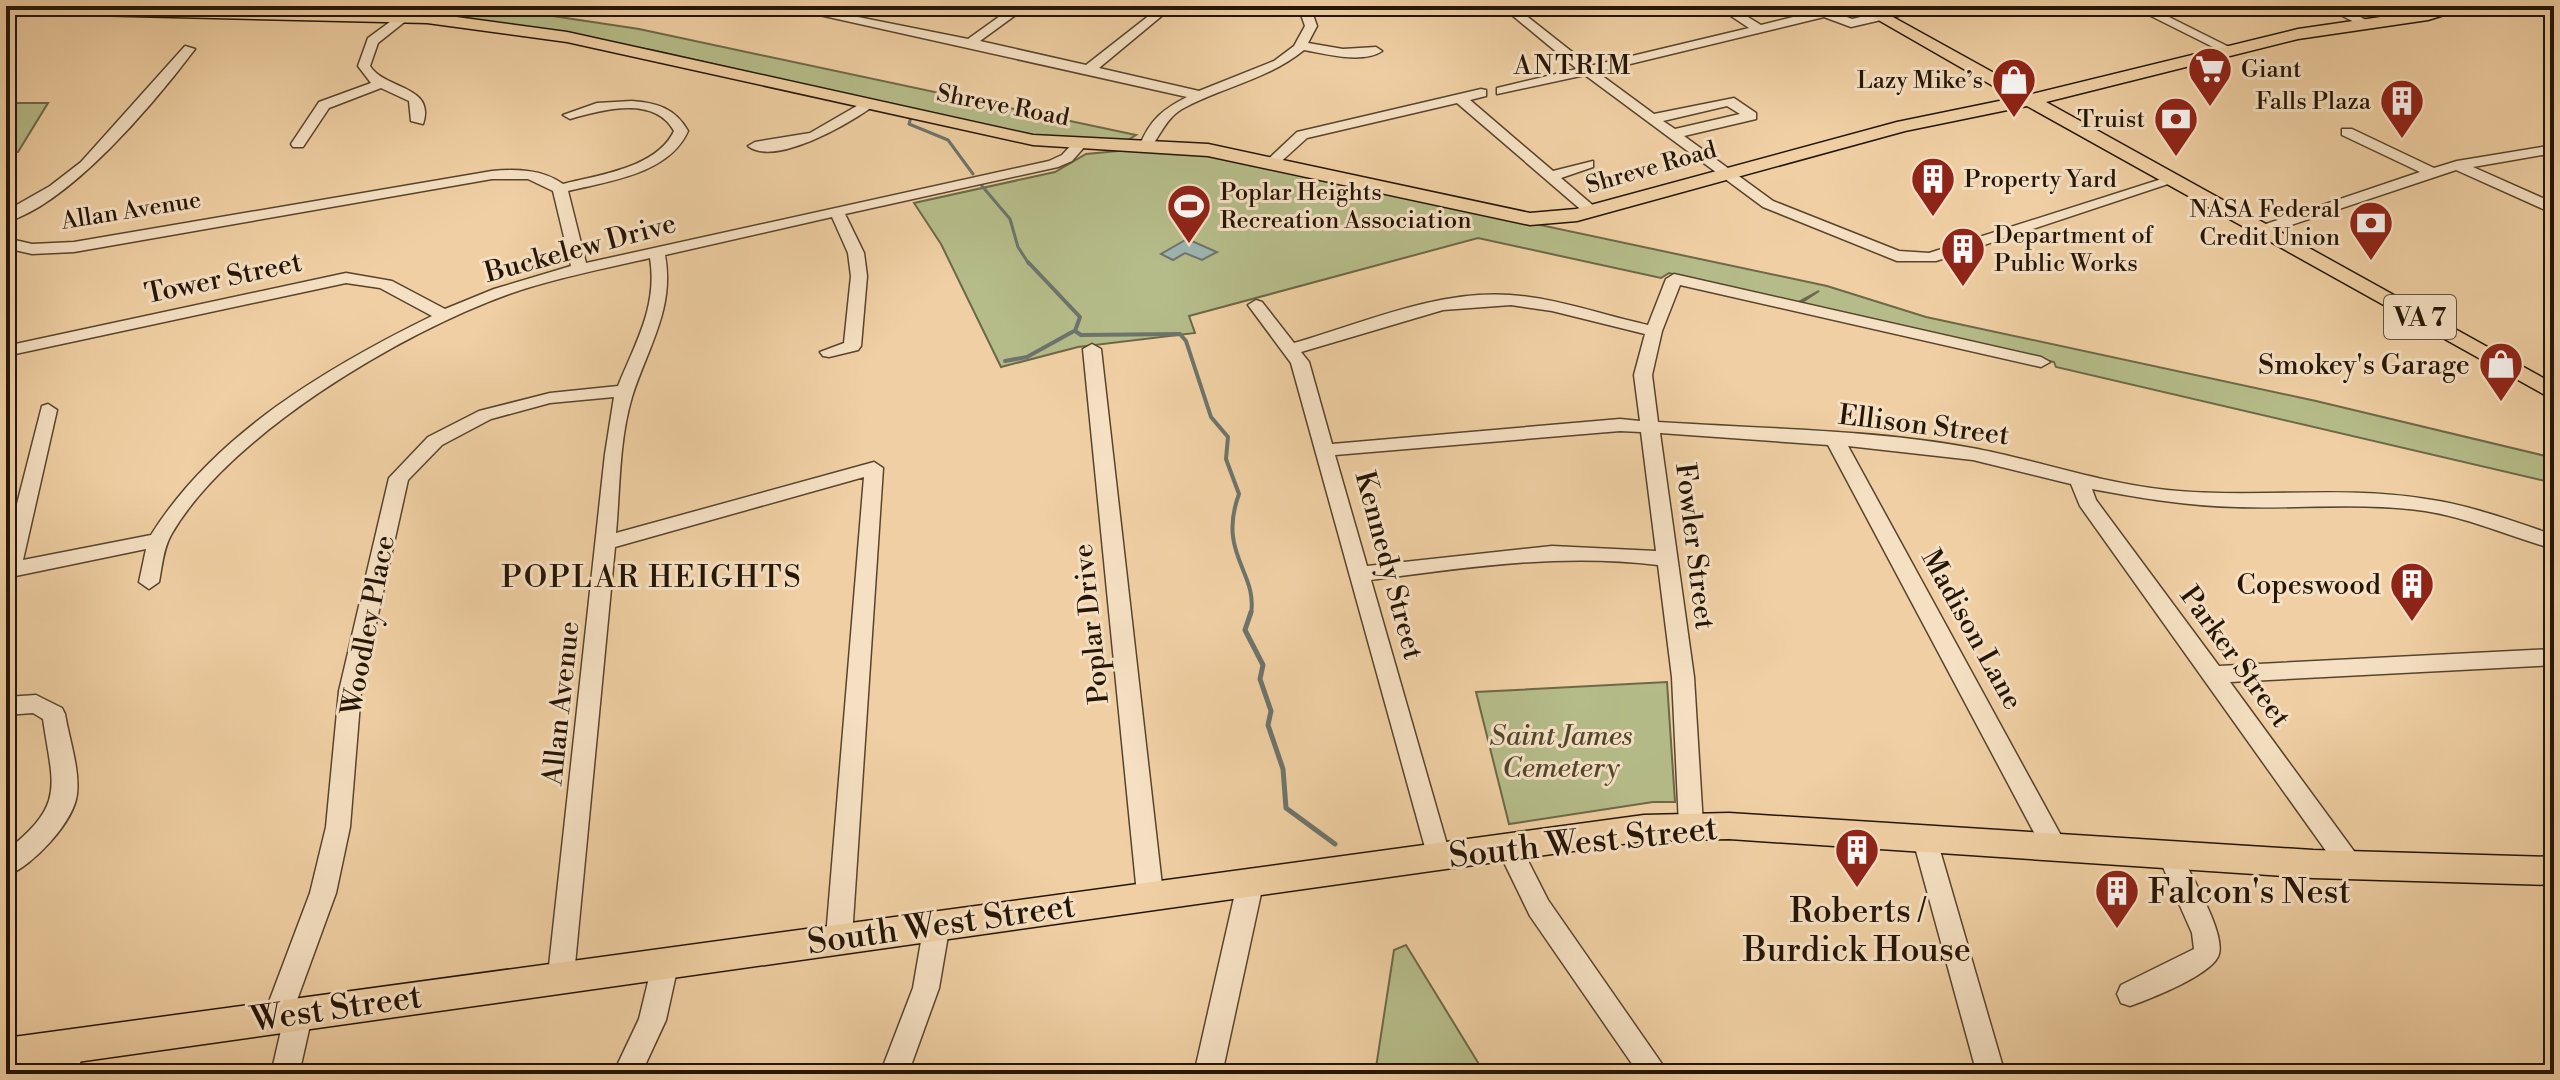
<svg xmlns="http://www.w3.org/2000/svg" width="2560" height="1080" viewBox="0 0 2560 1080" font-family="'Libre Bodoni',serif">
<style>
.green{fill:#b5bc89;stroke:#6d6847;stroke-width:2}
.water{fill:#9db4b0;stroke:#6d746c;stroke-width:2}
.lines{fill:none;stroke-linecap:round;stroke-linejoin:round}
.stream-far2{stroke:#6d746c;stroke-width:3}
.stream-far1{stroke:#6d746c;stroke-width:4}
.stream{stroke:#6d746c;stroke-width:5}
.minor-casing{stroke:#58442c;stroke-width:3}
.major-casing{stroke:#251505;stroke-width:3}
.minor{fill:#f5e0c3;fill-rule:evenodd}
.major{fill:#efcfa3;fill-rule:evenodd}
.labels{text-anchor:middle;stroke-width:6;stroke-linejoin:round;paint-order:stroke}
.far-poi-label{font-size:24px;fill:#251505;stroke:#f5e0c3;text-anchor:start}
.far-street-label{font-size:24px;fill:#251505;stroke:#f5e0c3}
.far-neighbourhood-label{font-size:26px;letter-spacing:2px;fill:#251505;stroke:#f5e0c3}
.shield{fill:#f5e0c3;stroke:#63523e;stroke-width:2}
.shield-label{font-size:26px;font-weight:bold;fill:#251505}
.street-label{font-size:28px;fill:#251505;stroke:#f5e0c3}
.poi-label{font-size:28px;fill:#251505;stroke:#f5e0c3;text-anchor:end}
.park-label{font-size:28px;font-style:italic;fill:#50472d;stroke:#f5e0c3}
.neighbourhood-label{font-size:30px;letter-spacing:2px;fill:#251505;stroke:#f5e0c3}
.near-street-label{font-size:34px;fill:#251505;stroke:#f5e0c3}
.near-poi-label{font-size:34px;fill:#251505;stroke:#f5e0c3;text-anchor:start}
</style>
<rect width="100%" height="100%" fill="#efcfa3"/>
<filter id="stains"><feTurbulence type="fractalNoise" baseFrequency=".0025" numOctaves="4"/><feColorMatrix values="0 0 0 0 .2 0 0 0 0 .09 0 0 0 0 .02 0 0 0 .5 -.17"/></filter>
<radialGradient id="worn" r=".72"><stop offset=".6" stop-color="#630" stop-opacity="0"/><stop offset="1" stop-color="#630" stop-opacity=".3"/></radialGradient>
<!-- green -->
<path class="green" d="M486,6L639,29L1136,135L1128,140H1114L1028,136L652,50L478,22L195,7H68Z
M6,103H48L18,152H6Z
M1150,148L1206,154L1827,286L1926,317L2316,401L2554,458V483L2056,367L2054,362L1798,305L1819,291L1795,304L1669,273L1661,278L1478,238L1189,316L1195,333L1078,347L1001,367L941,244L914,203L1055,172L1086,154Z
M1667,682L1675,802H1653L1509,824L1476,692Z
M1406,945L1485,1074H1375L1394,950Z"/>
<!-- water -->
<path class="water" d="M1187,239L1217,252L1202,260L1185,253L1173,260L1161,254Z"/>
<g class="lines">
<!-- stream-far2 -->
<path class="stream-far2" d="M937,97L944,92
M911,117L909,124L948,140L973,174
M982,186L1010,219L1018,247L1029,264"/>
<!-- stream-far1 -->
<path class="stream-far1" d="M1028,262L1080,317L1075,331L1081,335L1180,334L1186,341L1211,417L1228,437L1226,459L1239,494C1217,554 1258,572 1251,614
M1005,361L1027,357L1074,331"/>
<!-- stream -->
<path class="stream" d="M1251,612L1245,630L1263,665L1260,679L1271,711L1268,725L1283,769L1286,808L1335,844"/>
<!-- minor casing -->
<g class="minor-casing">
<path id="minor" d="M779,6H803L968,39L1014,6H1028L980,41L1086,65L1160,7L1166,11L1164,14L1099,68L1199,91L1274,61L1294,46L1305,26L1298,6H1310L1317,26L1308,43L1343,49L1376,47L1382,51C1363,64 1326,54 1304,50C1267,80 1222,87 1182,109C1163,120 1157,145 1147,149L1140,145C1150,120 1163,109 1187,97Z
M1501,6H1514L1590,66L1749,28L1716,6H1730L1761,25L1825,9L1852,19L1908,6L1964,7V13L1960,14L1911,13L1851,27L1824,17L1597,72L1654,114L1734,98L1756,113V119L1684,136L1773,201L1899,251L1929,253L2171,176L2183,179L1936,261H1897L1763,207L1585,75L1497,94V88L1577,69ZM1727,106L1740,114L1675,129L1663,121Z
M2131,6H2147L2237,51L2227,54Z
M2323,6H2339L2372,23L2362,26Z
M402,13L412,16L378,43L370,66C385,90 436,85 423,124L411,121L409,101L381,88L329,108L303,147H293L291,144L319,102L371,83L358,66L368,38Z
M185,46L195,49C155,102 70,204 6,222V211L50,186L81,162Z
M1481,89L1486,90V96L1470,100L1553,171L1593,161V167L1561,178L1596,208V214H1586L1457,103L1307,138L1275,167L1263,164L1297,132Z
M867,100L874,104L872,107C848,124 775,167 748,146L755,142L810,133Z
M632,101C657,103 675,108 688,131C669,174 609,181 568,191L586,263L1049,161L1062,155L1074,142L1086,145L1072,161L1058,167L845,214L864,253L867,276L861,346L858,350L829,357L823,356L820,352L844,343L851,276L848,253L832,217L665,255C675,309 647,349 632,397C619,440 620,489 616,533L874,462L883,468L852,937L848,945L839,949L830,945L826,937L864,477L615,547L574,975L570,983L561,987L552,983L548,975L605,454L614,397L550,403L491,419L442,445L408,480L361,691L350,827L336,893L297,1000L309,1003L313,1012L299,1074H271L282,1026L268,1024L264,1015L310,893L326,827L339,691L389,478L428,437L479,411L550,393L618,386C635,344 658,306 650,258C603,269 555,278 509,294C402,332 228,435 171,535C163,549 162,567 159,582L149,589L139,582L146,549L6,578V547L42,406L48,404L57,410L23,560L151,535C214,434 328,367 432,316L380,288L346,283L6,356V346L346,273L392,281L445,309L494,289L571,266L553,191L528,179H492L74,252L32,254L6,248V238L32,244L74,242L492,171C516,169 542,169 563,184C598,175 657,168 674,131C654,95 602,110 570,119L563,115L597,103Z
M2342,129H2352L2434,168L2457,161L2554,145V153L2473,167L2554,203V214L2456,170L2270,232H2260V226L2420,172L2342,135Z
M1674,274L2041,357L2050,362L2041,367L1680,285L1662,331L1652,375L1658,422C1762,429 1869,429 1972,448C2037,460 2100,483 2167,490C2253,499 2340,485 2426,499C2470,505 2512,521 2554,535V549C2511,537 2470,518 2425,511C2363,502 2300,509 2237,507C2188,506 2140,498 2092,489L2096,500L2219,666L2554,649V665L2230,682L2359,858L2362,865L2359,872L2350,876L2341,872L2080,506L2071,484L1973,460L1848,446L2064,841L2067,848L2064,855L2055,858L2046,855L1828,445L1660,433L1694,677L1703,825L1700,832L1691,835L1682,832L1679,825L1672,677L1658,565C1562,553 1467,567 1371,580L1450,855L1447,862L1438,865L1429,862L1291,363L1248,305L1256,300L1262,302L1294,343C1364,323 1436,290 1510,295C1557,298 1602,315 1648,325L1666,279ZM1511,305L1552,311L1645,334L1634,375L1640,421L1620,419L1332,444L1309,362L1301,352L1443,310ZM1620,431L1641,432L1656,551L1552,546L1367,566L1335,455Z
M1092,344L1101,349L1163,894L1159,902L1150,905L1141,902L1137,894L1083,349Z
M36,695L62,708L65,714C69,738 80,770 77,794C74,822 32,867 6,876V851C66,804 53,787 43,719L33,713L6,715V697Z
M1925,830L1934,833L1937,840L2005,1074H1977L1913,840L1916,833Z
M1508,836L1517,839L1548,900L1669,1074H1639L1530,916L1496,846L1499,839Z
M2170,846L2179,849L2182,856C2192,878 2225,932 2219,954C2214,974 2150,999 2130,1006L2121,1003L2117,994L2121,985L2194,949L2192,933L2158,856L2161,849Z
M1251,869L1260,872L1264,880L1222,1074H1194L1238,880L1242,872Z
M937,913L946,916L950,924L939,988L908,1074H880L913,988L924,924L928,916Z
M666,949L675,953L679,961L666,1020L641,1074H613L639,1019L653,961L657,953Z
M76,1031L86,1035L90,1044L74,1074H45L66,1035Z"/>
</g>
<!-- major casing -->
<g class="major-casing">
<path id="major" d="M6,6L291,7L427,13L567,32L1033,135L1208,144L1530,213L1576,209L1897,122L2014,98L1854,6H1873L2032,94L2298,29L2415,12L2418,6H2473L2428,20L2298,39L2046,102L2554,384V400L2027,106L1905,131L1577,221L1530,225L1208,156L1033,145L567,42L427,23L6,13Z
M1729,813L2313,850L2554,857V885L2313,878L1729,839L1644,841L6,1072V1038L1644,815Z"/>
</g>
<!-- minor -->
<use href="#minor" class="minor"/>
<!-- major -->
<use href="#major" class="major"/>
</g>
<!-- icons -->
<defs>
<g id="supermarket-pin" transform="scale(2.3)"><path d="M0 17L-7.5 6A9.5 9.5 0 1 1 7.5 6Z" fill="#8f2418" stroke="#f5e0c3"/><path d="M-6-5.5h2.5l.6 2H6L4.5 2H-2.5L-4.4-4H-6ZM-1.5 3.2a1.3 1.3 0 1 0 .1 0ZM3 3.2a1.3 1.3 0 1 0 .1 0Z" fill="#fff"/></g>
<g id="shop-pin" transform="scale(2.3)"><path d="M0 17L-7.5 6A9.5 9.5 0 1 1 7.5 6Z" fill="#8f2418" stroke="#f5e0c3"/><path d="M-5-2.5h2.3a2.7 3.5 0 0 1 5.4 0H5L5.5 6h-11ZM-1.5-2.5h3a1.5 2.3 0 0 0-3 0Z" fill="#fff"/></g>
<g id="building-pin" transform="scale(2.3)"><path d="M0 17L-7.5 6A9.5 9.5 0 1 1 7.5 6Z" fill="#8f2418" stroke="#f5e0c3"/><path d="M-4-6H4V6H1V3H-1V6H-4ZM-2.5-4.3h1.7v1.8h-1.7ZM.8-4.3h1.7v1.8H.8ZM-2.5-1h1.7V.8h-1.7ZM.8-1h1.7V.8H.8Z" fill="#fff"/></g>
<g id="bank-pin" transform="scale(2.3)"><path d="M0 17L-7.5 6A9.5 9.5 0 1 1 7.5 6Z" fill="#8f2418" stroke="#f5e0c3"/><path d="M-6-4H6V4H-6ZM0-2.3a2.3 2.3 0 1 0 0 4.6a2.3 2.3 0 1 0 0-4.6Z" fill="#fff"/></g>
<g id="stadium-pin" transform="scale(2.3)"><path d="M0 17L-7.5 6A9.5 9.5 0 1 1 7.5 6Z" fill="#8f2418" stroke="#f5e0c3"/><path d="M0-5a6.5 5 0 1 0 0 10a6.5 5 0 1 0 0-10ZM-3.5-1.8h7v3.6h-7Z" fill="#fff"/></g>
</defs>
<g fill-rule="evenodd">
<use href="#supermarket-pin" x="2210" y="69"/>
<use href="#shop-pin" x="2014" y="80"/>
<use href="#building-pin" x="2402" y="101"/>
<use href="#bank-pin" x="2176" y="119"/>
<use href="#building-pin" x="1933" y="179"/>
<use href="#stadium-pin" x="1189" y="206"/>
<use href="#bank-pin" x="2371" y="223"/>
<use href="#building-pin" x="1963" y="249"/>
<use href="#shop-pin" x="2501" y="364"/>
<use href="#building-pin" x="2412" y="584"/>
<use href="#building-pin" x="1857" y="850"/>
<use href="#building-pin" x="2117" y="891"/>
</g>
<g class="labels">
<!-- far-poi labels -->
<g class="far-poi-label">
<text x="2241" y="77">Giant</text>
<text x="1983" y="88" text-anchor="end">Lazy Mike’s</text>
<text x="2371" y="109" text-anchor="end">Falls Plaza</text>
<text x="2145" y="127" text-anchor="end">Truist</text>
<text x="1964" y="187">Property Yard</text>
<text x="1220" y="200">Poplar Heights<tspan x="1220" dy="28">Recreation Association</tspan></text>
<text x="2340" y="217" text-anchor="end">NASA Federal<tspan x="2340" dy="28">Credit Union</tspan></text>
<text x="1994" y="243">Department of<tspan x="1994" dy="28">Public Works</tspan></text>
</g>
<!-- far-street labels -->
<g class="far-street-label">
<text transform="translate(1003 105) rotate(11)" y="8">Shreve Road</text>
<text transform="translate(1651 167) rotate(-16)" y="8">Shreve Road</text>
<text transform="translate(131 210) rotate(-9)" y="8">Allan Avenue</text>
</g>
<!-- far-neighbourhood labels -->
<g class="far-neighbourhood-label">
<text x="1573" y="74">ANTRIM</text>
</g>
<!-- shield labels -->
<rect class="shield" x="2384" y="295" width="72" height="44" rx="6"/>
<g class="shield-label">
<text x="2420" y="326">VA 7</text>
</g>
<!-- street labels -->
<g class="street-label">
<text transform="translate(580 247) rotate(-15)" y="10">Buckelew Drive</text>
<text transform="translate(223 277) rotate(-12)" y="10">Tower Street</text>
<text transform="translate(1924 424) rotate(7)" y="10">Ellison Street</text>
<text transform="translate(1696 546) rotate(83)" y="10">Fowler Street</text>
<text transform="translate(1390 565) rotate(75)" y="10">Kennedy Street</text>
<text transform="translate(1090 624) rotate(-96)" y="10">Poplar Drive</text>
<text transform="translate(367 625) rotate(-79)" y="10">Woodley Place</text>
<text transform="translate(1973 629) rotate(61)" y="10">Madison Lane</text>
<text transform="translate(2236 656) rotate(54)" y="10">Parker Street</text>
<text transform="translate(560 703) rotate(-84)" y="10">Allan Avenue</text>
</g>
<!-- poi labels -->
<g class="poi-label">
<text x="2470" y="374">Smokey's Garage</text>
<text x="2381" y="594">Copeswood</text>
</g>
<!-- park labels -->
<g class="park-label">
<text x="1561" y="745">Saint James<tspan x="1561" dy="32">Cemetery</tspan></text>
</g>
<!-- neighbourhood labels -->
<g class="neighbourhood-label">
<text x="652" y="587">POPLAR HEIGHTS</text>
</g>
<!-- near-street labels -->
<g class="near-street-label">
<text transform="translate(1583 841) rotate(-6)" y="12">South West Street</text>
<text transform="translate(941 923) rotate(-8)" y="12">South West Street</text>
<text transform="translate(336 1007) rotate(-8)" y="12">West Street</text>
</g>
<!-- near-poi labels -->
<g class="near-poi-label">
<text x="2148" y="903">Falcon's Nest</text>
<text x="1857" y="922" text-anchor="middle">Roberts /<tspan x="1857" dy="39">Burdick House</tspan></text>
</g>
</g>
<!-- margin -->
<rect width="2560" height="1080" fill="none" stroke="#efcfa3" stroke-width="32"/>
<rect x="8" y="8" width="2544" height="1064" fill="none" stroke="#251505" stroke-width="4"/>
<rect x="16" y="16" width="2528" height="1048" fill="none" stroke="#251505" stroke-width="2"/>
<rect width="100%" height="100%" filter="url(#stains)"/>
<rect width="100%" height="100%" fill="url(#worn)"/>
</svg>
